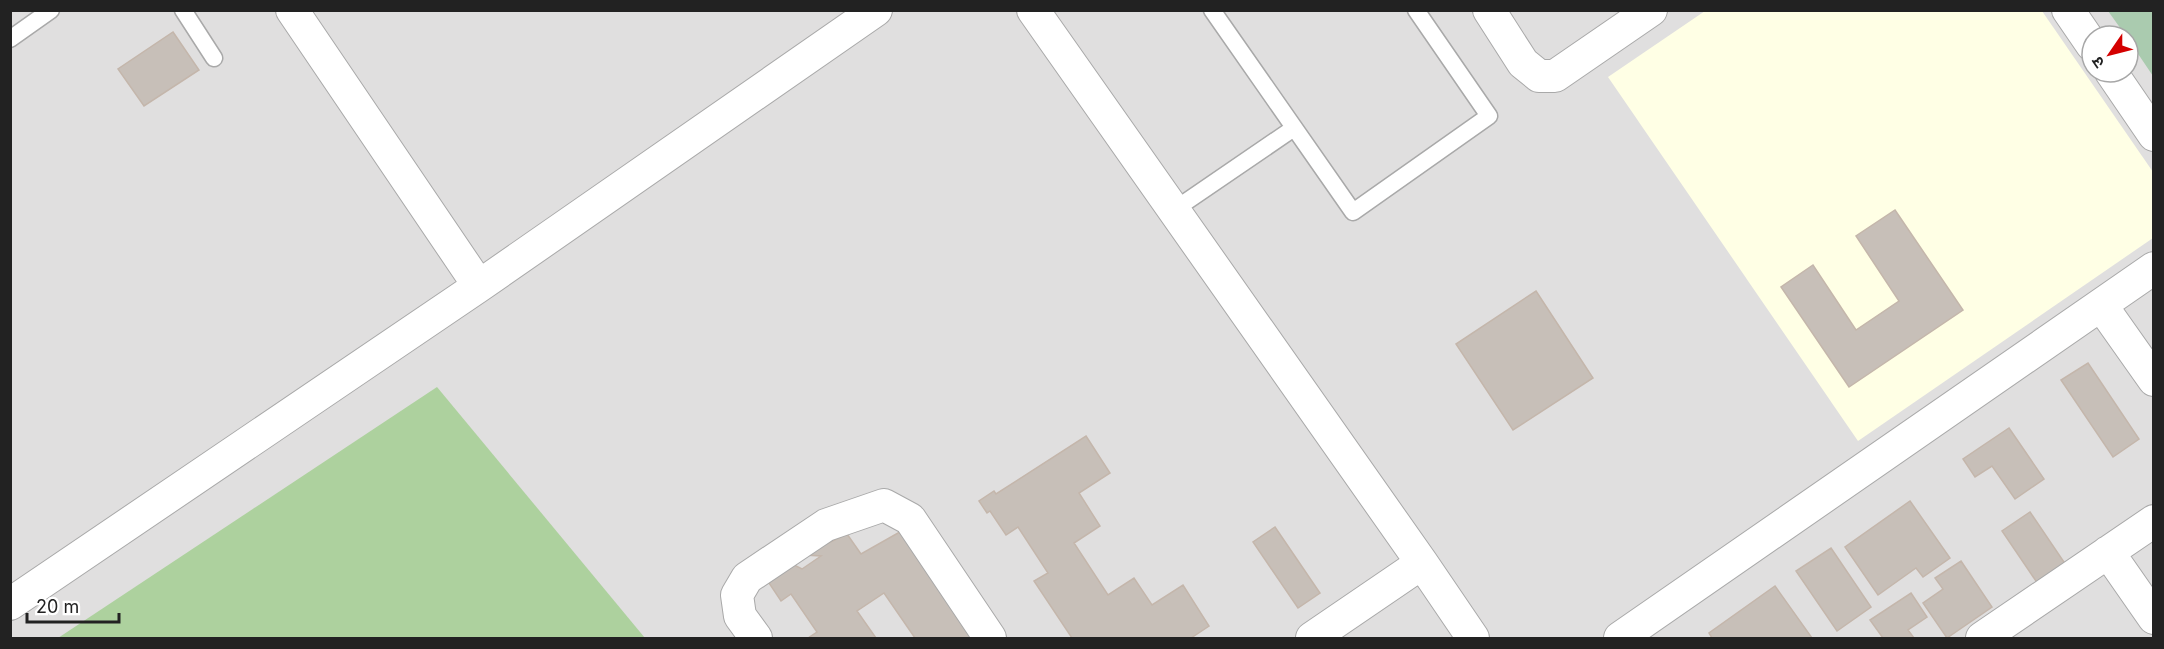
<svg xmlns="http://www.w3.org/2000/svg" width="2164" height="649" viewBox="0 0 2164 649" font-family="Inter,'Noto Sans Devanagari',sans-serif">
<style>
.residential{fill:#e0dfdf;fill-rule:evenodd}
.education{fill:#ffffe5}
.forest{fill:#add19e}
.cemetery{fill:#aacbaf}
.building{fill:#c7bfb8;stroke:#c4b6ab;stroke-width:1.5}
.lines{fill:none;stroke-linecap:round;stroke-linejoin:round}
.service-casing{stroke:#a9a9a9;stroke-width:19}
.minor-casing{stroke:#a9a9a9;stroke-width:34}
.service{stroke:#fff;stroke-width:16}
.minor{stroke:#fff;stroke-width:32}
</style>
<rect width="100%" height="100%" fill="#f2efe9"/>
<!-- residential -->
<path class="residential" d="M11,11H2153V638H11ZM2092,36H2128V72H2092Z"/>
<!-- education -->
<path class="education" d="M1705,11H2042L2153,172V238L1858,441L1608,77Z"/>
<!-- forest -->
<path class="forest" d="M437,387L645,638H58Z"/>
<!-- cemetery -->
<path class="cemetery" d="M2108,11H2153V76L2128,39V36H2126Z"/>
<!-- building -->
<path class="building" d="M173,32L199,70L144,106L118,69Z
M1895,210L1963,310L1849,387L1781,287L1813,265L1856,330L1899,301L1856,236Z
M1536,291L1593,378L1513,430L1456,344Z
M2088,363L2139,439L2113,457L2061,380Z
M2009,428L2044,479L2015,499L1992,466L1975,477L1963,459Z
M1086,436L1110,473L1079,493L1100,526L1074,543L1108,595L1134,578L1152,605L1183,585L1209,626L1191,638H1072L1034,581L1048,573L1018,527L1006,535L990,511L987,513L979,501L994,491L996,494Z
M1910,501L1950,558L1923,577L1916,568L1878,595L1845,547Z
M2030,512L2066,565L2038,584L2002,531Z
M1275,527L1320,593L1298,608L1253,542Z
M905,529L979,638H915L884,593L857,611L876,638H808L817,632L791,594L781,601L767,580L788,562L802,569L821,556L803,555L847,534L861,554Z
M1831,548L1871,607L1837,631L1796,571Z
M1961,561L1992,607L1947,638L1923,603L1943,589L1935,578Z
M1775,586L1812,638H1712L1709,633Z
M1911,593L1927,617L1908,630L1914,638H1883L1870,620Z"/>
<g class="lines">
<!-- service casing -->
<g class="service-casing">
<path id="service" d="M183,10L214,58
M1212,10L1353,212L1489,116L1416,10
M10,39L51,10
M1174,210L1294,128"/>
</g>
<!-- minor casing -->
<g class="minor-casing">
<path id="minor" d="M292,10L479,286
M1033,10L1422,563L1473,638
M1489,10L1523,63L1539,76H1555L1651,10
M2068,10L2092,45
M2111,72L2154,135
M2101,305L2154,380
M2108,552L2154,618
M10,604L479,286L876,10
M756,638L740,616L737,595L747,578L826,525L884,505L910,519L990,638
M1312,638L1422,563
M1620,638L2154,268
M1982,638L2154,521"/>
</g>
<!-- service -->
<use href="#service" class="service"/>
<!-- minor -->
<use href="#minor" class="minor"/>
</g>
<!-- border -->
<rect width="2164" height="649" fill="none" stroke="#222222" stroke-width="24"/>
<!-- north arrow -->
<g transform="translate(2110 54) rotate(235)"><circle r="28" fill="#ffffff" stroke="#a7a7a7" stroke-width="1.5"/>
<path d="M0-4.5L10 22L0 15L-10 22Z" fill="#d40000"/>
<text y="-9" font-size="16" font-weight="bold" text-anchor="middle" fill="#222222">उ</text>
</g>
<!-- scale -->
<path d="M27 613v9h92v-9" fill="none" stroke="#222222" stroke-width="3"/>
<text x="36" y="613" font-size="18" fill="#222222" stroke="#ffffff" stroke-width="4.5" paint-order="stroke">20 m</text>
</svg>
